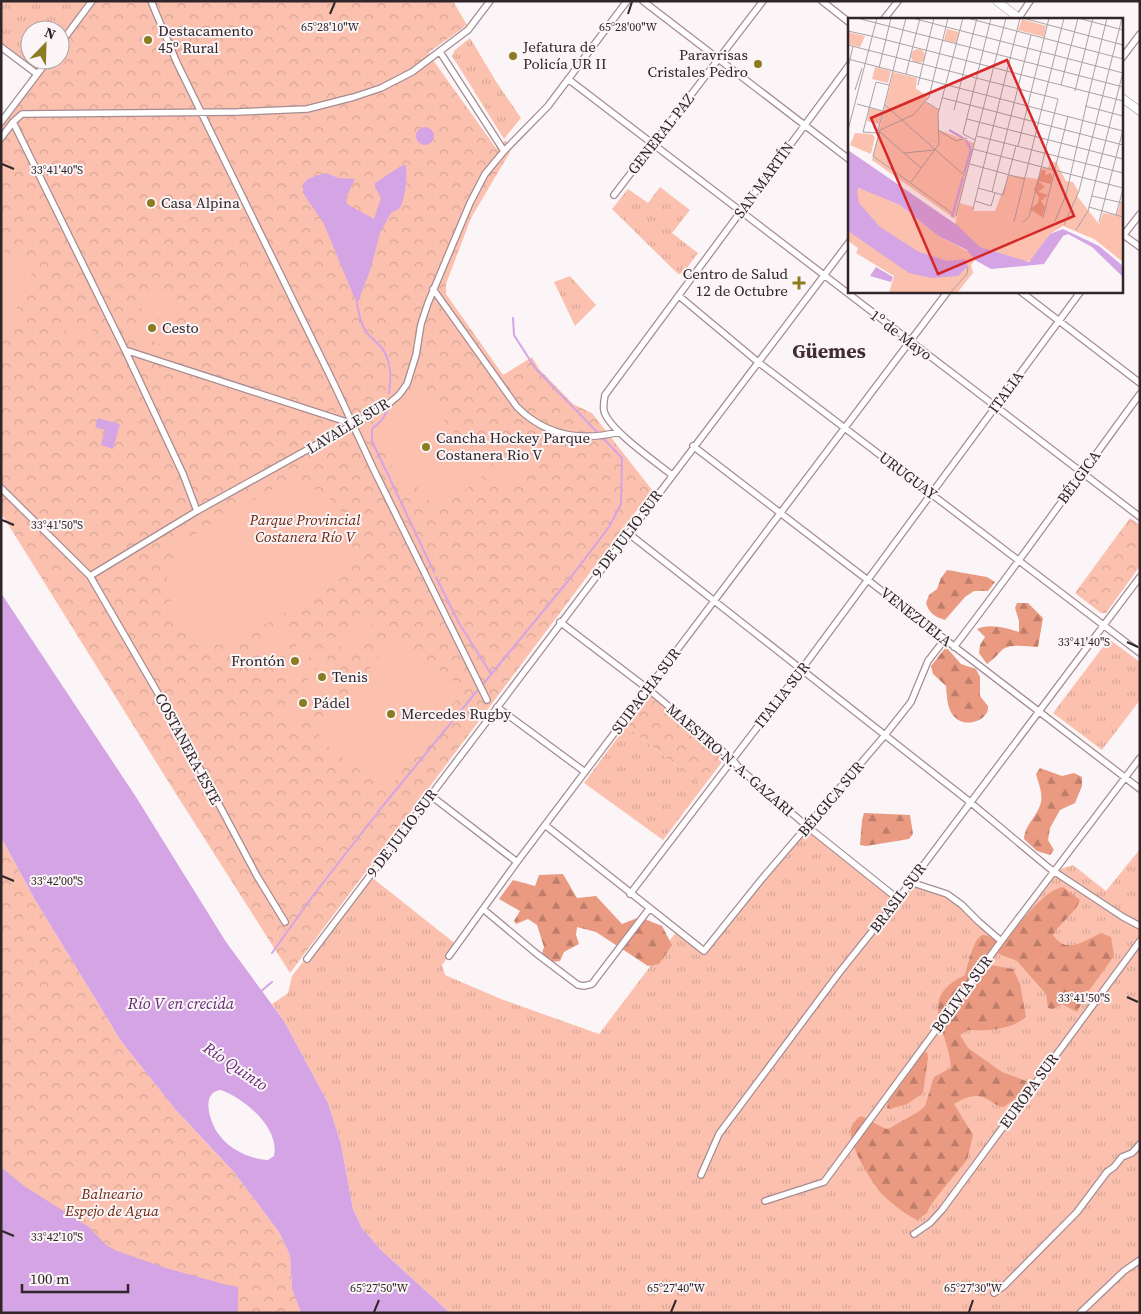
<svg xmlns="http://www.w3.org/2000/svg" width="1141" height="1314" viewBox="0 0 1141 1314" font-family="'Source Serif 4',serif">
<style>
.grass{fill:url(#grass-tufts)}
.forest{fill:url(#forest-firs)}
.park{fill:url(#park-crowns)}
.garden{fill:#fbc1ae}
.water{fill:#d4a4e4;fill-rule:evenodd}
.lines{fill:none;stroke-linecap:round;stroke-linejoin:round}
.stream{stroke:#d4a4e4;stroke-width:2}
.street-casing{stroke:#a58b93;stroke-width:8}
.secondary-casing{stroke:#a58b93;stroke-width:9}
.street{stroke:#fff;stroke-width:5.5}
.secondary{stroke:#fff;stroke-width:8}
.ticks{fill:none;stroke:#302629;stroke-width:2}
.poi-dot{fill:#8c7b20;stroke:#fbf5f7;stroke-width:2}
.labels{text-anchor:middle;stroke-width:4;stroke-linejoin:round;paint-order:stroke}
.poi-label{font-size:15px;fill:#302629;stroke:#fbf5f7;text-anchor:start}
.street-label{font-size:15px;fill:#302629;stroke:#fbf5f7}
.park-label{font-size:15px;font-style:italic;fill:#6d260e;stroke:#fbf5f7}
.water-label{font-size:16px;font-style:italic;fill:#652b76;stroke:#fbf5f7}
.district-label{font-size:20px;font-weight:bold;fill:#422d34;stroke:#fbf5f7}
.inset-river{fill:none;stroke:#d4a4e4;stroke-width:2.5}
.inset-road{fill:none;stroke:#aaa2a5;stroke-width:1}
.view{fill:#d62828;fill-opacity:0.15;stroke:#d62828;stroke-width:2.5}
.inset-edge{fill:none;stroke:#302629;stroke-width:2.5}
.ticks-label{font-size:12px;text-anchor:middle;fill:#302629;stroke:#fbf5f7;stroke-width:4;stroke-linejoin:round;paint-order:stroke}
</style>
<defs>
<pattern id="grass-tufts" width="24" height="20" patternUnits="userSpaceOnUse" patternTransform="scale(1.25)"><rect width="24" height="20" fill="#fbc1ae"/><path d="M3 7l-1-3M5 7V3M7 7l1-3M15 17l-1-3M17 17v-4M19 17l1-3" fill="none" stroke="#d7a696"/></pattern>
<pattern id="forest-firs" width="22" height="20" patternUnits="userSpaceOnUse" patternTransform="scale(1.25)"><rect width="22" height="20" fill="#ea9a81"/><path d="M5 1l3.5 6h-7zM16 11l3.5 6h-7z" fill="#be7d6a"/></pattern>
<pattern id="park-crowns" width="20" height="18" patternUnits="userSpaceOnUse" patternTransform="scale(1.25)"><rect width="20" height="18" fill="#fbc1ae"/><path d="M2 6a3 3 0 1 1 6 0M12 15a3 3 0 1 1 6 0" fill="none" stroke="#d7a696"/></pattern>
</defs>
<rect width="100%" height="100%" fill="#fbf5f7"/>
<!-- grass -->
<path class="grass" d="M1,1H87L60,39V30H30V60H44L37,69L1,42Z
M470,38L497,83L521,118L504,139L452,56L455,50Z
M660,187L690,210L672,233L698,253L683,273L678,274L612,209L628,189L648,203Z
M570,276L596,305L575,326L554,282Z
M1109,639L1140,662V700L1102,750L1053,713Z
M626,726L703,787L663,840L584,783Z
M808,827L898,899L910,882L947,894L1001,941L1054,871L1073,865L1106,891L1140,849V1313H450L382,1251L362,1228L353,1209L341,1144L328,1103L284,1021L272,1004L288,993L292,976L370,876L457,945L442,965L445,975L501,999L599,1034L677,931L703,951Z"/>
<!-- forest -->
<path class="forest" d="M947,570L987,577L995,582L988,591H974L965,597L945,620C935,617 929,613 926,603L929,595L937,589L941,578Z
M1017,603H1028L1043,618L1038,647C1027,647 1011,643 1002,650C997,655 993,660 987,664L979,653L980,645L985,637L977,629C989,623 1007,628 1019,632V621L1015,608Z
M946,647L961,664L976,669L980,677V696L988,706C988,709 988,712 986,714C981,722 965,726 957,719C947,712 947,697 946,686L933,674L931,666Z
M1040,768L1062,776L1074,773L1082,777V786L1075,803L1060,810L1050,828L1048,840L1054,850L1050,855L1037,851L1024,839C1025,824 1038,816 1041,802C1043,793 1038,782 1036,774Z
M864,813L910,815L913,834L909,839L866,846L860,845L862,820Z
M563,874L577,898L596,896L622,924L637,918L647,920L662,926L672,945L659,964L648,966L596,932L577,927L576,935L579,944L564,952L560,961L552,962L542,953L544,947L537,925L528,919L516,924L514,921L520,911L499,899L513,880L535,886L539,875Z
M1063,887L1080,900C1076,913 1060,922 1053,935C1066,955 1084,941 1101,933L1111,937L1114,956L1086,995L1077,1012L1062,1004L1053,1009L1048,1008L1046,994L1017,961L997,953L983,957L981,961L991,965L1013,969L1020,984L1026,1017C1011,1030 986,1031 968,1030L960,1035L968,1048L1002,1072L1026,1081L1021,1094L1004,1107C995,1106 992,1101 985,1098C974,1093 963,1099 954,1104L973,1135L967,1160L943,1189L930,1206L927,1213L917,1220C905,1214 892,1204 882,1194C872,1183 847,1143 851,1128C853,1122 857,1119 861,1116L886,1129L890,1128L918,1112L925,1106L934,1077L951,1068C949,1030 915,999 965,975C968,966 973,937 983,935C988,934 994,940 998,943C1003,938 1008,934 1013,930C1026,917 1045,890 1063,887Z
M927,1052L928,1058L923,1093L907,1104L890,1109L887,1108L888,1102L923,1053Z"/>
<!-- park -->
<path class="park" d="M97,1H453L467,25L428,53L496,148L506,140L510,152L471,218L446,284V294L503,375L532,357L539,369L573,404L592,413L652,490L290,973L171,786L1,513V127L52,60H60V49Z
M1130,518L1140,525V566L1106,613H1101L1075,593Z
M649,695L725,758L703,787L626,726Z
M1,837L34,898L121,1041L175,1109L233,1171L279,1232L290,1255L292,1289L301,1313H1Z"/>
<!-- garden -->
<path class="garden" d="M1,250L35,265L1,347Z
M151,287L183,302L173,323L141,309Z
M141,311L171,325L162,345L132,331Z
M70,321L93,330L89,340L66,331Z
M422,393L487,472L438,512L413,482L402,491L386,471L396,462L373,433Z
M526,450L536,470L499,488L489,467Z
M290,479L294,485C305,486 315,488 324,494C349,511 363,553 343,577L230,646C222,645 214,645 207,642C175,629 155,583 175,554L172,548Z
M358,613L373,624L352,654L336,643Z
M280,625L294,635L276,663L261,652Z
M394,637L464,689L387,791L317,738Z
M297,644L311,655L295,677L281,666Z
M325,657L341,668L319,698L303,686Z
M299,693L314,704L307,713L292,702Z
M290,707L304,717L298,726L283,716Z"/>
<!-- water -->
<path class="water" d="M416 136a9 9 0 1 1 18 0a9 9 0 1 1-18 0Z
M406,165C407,181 406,194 400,208L391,213L380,233L370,271L357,304L324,224L303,193V184L308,179L315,176L326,173L338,178L355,179L346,198L347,204L374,219L381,198L375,187V183L401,166Z
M98,418L120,424L113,449L101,445L105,430L95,427Z
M1,593L136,797L226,942L284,1021L328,1103L341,1144L353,1209L362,1228L382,1251L450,1313H301L292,1289L290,1255L279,1232L233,1171L175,1109L121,1041L34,898L1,837ZM221,1090C245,1099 280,1128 274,1156L268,1160C249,1159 228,1149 217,1132C210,1121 200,1092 221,1090Z
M1,1167L24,1186L89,1227L106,1245L117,1251L166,1268L227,1285L238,1287V1313H1Z"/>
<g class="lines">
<!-- stream -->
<path class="stream" d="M357,304C359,313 360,322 365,330C369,337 376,341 381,347C392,360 391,378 389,393
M513,318L514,335L535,368L599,434
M387,411L382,420L372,429V441L434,572
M436,577L459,623L491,674
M484,683L568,581L609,527L621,504L622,458L602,437
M272,953L315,893L382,807L477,691
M260,992L272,982"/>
<!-- street casing -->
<g class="street-casing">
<path id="street" d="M151,1L177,63L335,386L373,468L487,700
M643,1L850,160
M822,1L850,23
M884,19L898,1
M1018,19L1030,1
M60,44L92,1
M1,47L37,74
M440,52L504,151
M1122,58L1140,34
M568,79L1140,517
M1,122L48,60
M13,122L125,350L183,474L197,511
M1,138L13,122L22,114L237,112L307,109L354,97L381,88L412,72L468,30L490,1
M614,195L763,1
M1122,234L1140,247
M1122,237L1140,214
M433,289L517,407C546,436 580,442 619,432
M1020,291L1140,383
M679,296L758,362L1140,653
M125,350L353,424
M693,446L1140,789
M672,475C656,462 609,430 604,411C603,406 604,400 605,395L850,64
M1,488L90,576L181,733L257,876L285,922
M628,533L970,802L1049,868L1123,917L1140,926
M90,576L197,511L386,406L399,395L407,384L416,355L421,324L428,303L470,203L485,174L504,151L548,106L627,1
M560,622L648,689L732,759L740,769L808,827L898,899
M954,647C1018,564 1078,478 1140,394
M497,707L585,772
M430,795L517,862
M545,825L704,951L761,880L885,735L911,702L928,661L945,639
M910,882L947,894L962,905L979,922L1001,941
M630,894L807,662L1081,291
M483,909L537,954L578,985L584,986L592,984L649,909
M449,956L517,862L948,291
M307,959L850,241
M701,1175L719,1134L839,973L898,899L1140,577
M765,1201L824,1182L1005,936L1140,758
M914,1234L930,1223L942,1210L1140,941
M994,1293L1004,1286L1077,1212L1107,1172L1114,1167L1122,1157L1132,1153L1140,1144
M1080,1313L1124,1271L1140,1260"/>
</g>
<!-- secondary casing -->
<g class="secondary-casing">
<path id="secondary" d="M997,1L1020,19
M1122,98L1140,111"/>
</g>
<!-- street -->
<use href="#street" class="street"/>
<!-- secondary -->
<use href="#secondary" class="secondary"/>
</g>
<!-- ticks -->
<path class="ticks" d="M330,14L335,2M628,14L632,2M2,164L14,169M2,520L14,525M1127,642L1138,647M2,876L14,881M1127,997L1138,1002M2,1231L14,1236M374,1312L379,1300M671,1312L676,1300M969,1312L973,1300"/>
<!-- markers -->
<g class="poi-dot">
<circle cx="148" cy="40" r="5"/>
<circle cx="513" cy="56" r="5"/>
<circle cx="758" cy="64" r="5"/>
<circle cx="151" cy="203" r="5"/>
<path d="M796.5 275.5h5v5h5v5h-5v5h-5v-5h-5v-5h5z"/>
<circle cx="152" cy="328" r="5"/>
<circle cx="426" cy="447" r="5"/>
<circle cx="295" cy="661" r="5"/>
<circle cx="322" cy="677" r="5"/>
<circle cx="303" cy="703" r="5"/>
<circle cx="391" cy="714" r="5"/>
</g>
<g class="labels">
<!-- poi labels -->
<g class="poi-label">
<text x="158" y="36">Destacamento<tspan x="158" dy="17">45º Rural</tspan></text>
<text x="523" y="52">Jefatura de<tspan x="523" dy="17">Policía UR II</tspan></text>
<text x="748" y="60" text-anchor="end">Paravrisas<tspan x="748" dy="17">Cristales Pedro</tspan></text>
<text x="161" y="208">Casa Alpina</text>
<text x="788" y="279" text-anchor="end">Centro de Salud<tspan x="788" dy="17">12 de Octubre</tspan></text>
<text x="162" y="333">Cesto</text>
<text x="436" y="443">Cancha Hockey Parque<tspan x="436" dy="17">Costanera Rio V</tspan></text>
<text x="285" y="666" text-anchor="end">Frontón</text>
<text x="332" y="682">Tenis</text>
<text x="313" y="708">Pádel</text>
<text x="401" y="719">Mercedes Rugby</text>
</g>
<!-- street labels -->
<g class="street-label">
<text transform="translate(661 134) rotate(-52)" y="5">GENERAL PAZ</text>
<text transform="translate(764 180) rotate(-54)" y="5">SAN MARTÍN</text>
<text transform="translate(901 335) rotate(37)" y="5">1º de Mayo</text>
<text transform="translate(1006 392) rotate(-54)" y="5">ITALIA</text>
<text transform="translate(348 426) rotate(-31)" y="5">LAVALLE SUR</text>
<text transform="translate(908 476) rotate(37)" y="5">URUGUAY</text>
<text transform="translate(1079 477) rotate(-54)" y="5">BÉLGICA</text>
<text transform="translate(627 534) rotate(-53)" y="5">9 DE JULIO SUR</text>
<text transform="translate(916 617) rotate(38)" y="5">VENEZUELA</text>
<text transform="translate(646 691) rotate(-53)" y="5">SUIPACHA SUR</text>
<text transform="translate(782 695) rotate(-52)" y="5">ITALIA SUR</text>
<text transform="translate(188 749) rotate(62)" y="5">COSTANERA ESTE</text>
<text transform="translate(730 760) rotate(41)" y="5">MAESTRO N. A. GAZARI</text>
<text transform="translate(831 799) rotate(-50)" y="5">BÉLGICA SUR</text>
<text transform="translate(402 833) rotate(-53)" y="5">9 DE JULIO SUR</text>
<text transform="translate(898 898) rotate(-53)" y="5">BRASIL SUR</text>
<text transform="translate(962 994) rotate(-54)" y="5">BOLIVIA SUR</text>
<text transform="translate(1029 1091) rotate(-54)" y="5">EUROPA SUR</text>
</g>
<!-- park labels -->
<g class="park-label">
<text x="305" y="525">Parque Provincial<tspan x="305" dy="17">Costanera Río V</tspan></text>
<text x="112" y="1199">Balneario<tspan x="112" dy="17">Espejo de Agua</tspan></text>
</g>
<!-- water labels -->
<g class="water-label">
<text x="181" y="1009">Río V en crecida</text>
<text transform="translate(236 1066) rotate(34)" y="6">Río Quinto</text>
</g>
<!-- district labels -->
<g class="district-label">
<text x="829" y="358">Güemes</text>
</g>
</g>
<!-- overview -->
<g transform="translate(848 18)">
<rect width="275" height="275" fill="#fbf5f7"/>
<path d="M27,49L43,53L40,65L24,61ZM45,54L69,60L68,70L42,67ZM21,90L34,93L31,106L19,103ZM202,143L208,144L218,163L225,164L231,174L229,178L251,206L255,195L269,197L272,185L275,186V244L246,221L215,208L202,216L185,241L178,244L129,228L107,206L112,185L126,189V193H147L161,157L190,161L193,150H200Z" fill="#fbc1ae"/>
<path d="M194,152H198L197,158L202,155L204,157L203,166L190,163L197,169L190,174L200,177L193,183L197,189L194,199L182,191L190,185L191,179L186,172Z" fill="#ea9a81"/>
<path d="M99,11L111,14L108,25L96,22ZM63 38a7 7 0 1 1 14 0a7 7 0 1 1-14 0ZM46,66L63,67L80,79L77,84L90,92L91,112L126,125L107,201L24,142L42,67ZM14,170L52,187L90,218L121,234L127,242L123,247L125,255L109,275H41L46,258L8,235L10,230L0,223V174Z" fill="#fbc1ae"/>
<path d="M174,1L198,8L196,19L170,12ZM0,14L17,18L12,29L0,26ZM7,115L24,116L27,119L23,136L2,127ZM93,125L105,131L109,127L111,129L101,138H96L90,132ZM73 154a10 10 0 1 1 20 0a10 10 0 1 1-20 0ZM98 165a8 8 0 1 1 16 0a8 8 0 1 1-16 0Z" fill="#fbc1ae"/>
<path d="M0,132L109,207L132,229L181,244L202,216L215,211L251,228L275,248V259L244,229L220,216L215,218L196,246L143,251L127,242L119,232L90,218L52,187L11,170L9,173L11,185L32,209L71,234L100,243L117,241L120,248L110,258L84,260L61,255L0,213ZM28,249L45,259L43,264L22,258Z" fill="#d4a4e4"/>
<path class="inset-river" d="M101,112L115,120M116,155L123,132L118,122M104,199L115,159"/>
<path class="inset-road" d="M9,0L275,69M64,0L275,55M100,0L81,79L65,97L32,112L25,138L104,195M119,0L275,41M175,0L275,27M230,0L275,12M0,13L23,18M23,18L275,83M0,27L210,81L181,199L175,204M0,41L275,113M0,50L5,28M31,50L43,0M58,56L72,0M70,67L86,0M213,67L230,0M7,72L14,50M227,73L245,0M241,75L259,0M95,80L275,127M78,84L91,92M9,86L35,93M37,87L117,158M237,88L275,98M106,92L129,0M119,101L275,141M0,112L29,0M90,112L108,123L119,120M30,113L58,0M31,113L73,150M30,115L15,114L28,64L41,67M129,118L275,155M127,122L115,116L143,0M170,128L201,0M125,131L275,170M56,135L87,132M122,146L176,161M63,164L91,126L90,96L115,0M130,170L155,177L168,128M144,174L183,17M244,178L275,185M127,183L143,188L147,175M241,189L275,199M125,191L172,0M268,197L275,171M108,198L158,0M195,200L220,98M207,203L218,177L241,75M166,204L216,0M251,204L275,112M216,207L231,173L274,0M228,212L240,193L275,54M102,275L119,256L120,248"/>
<path class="view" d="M159,42L226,198L90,256L23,100Z"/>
<rect width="275" height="275" class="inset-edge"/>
</g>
<g class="ticks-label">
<text x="330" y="31">65°28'10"W</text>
<text x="628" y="31">65°28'00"W</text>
<text x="57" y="174">33°41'40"S</text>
<text x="57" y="529">33°41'50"S</text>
<text x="1084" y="646">33°41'40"S</text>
<text x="57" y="885">33°42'00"S</text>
<text x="1084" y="1002">33°41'50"S</text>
<text x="57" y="1241">33°42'10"S</text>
<text x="379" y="1292">65°27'50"W</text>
<text x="676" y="1292">65°27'40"W</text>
<text x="973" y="1292">65°27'30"W</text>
</g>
<!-- border -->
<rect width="1141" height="1314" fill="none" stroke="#302629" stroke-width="5"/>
<!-- north arrow -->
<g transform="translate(45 45) rotate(23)"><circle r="24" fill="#fbf5f7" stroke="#aaa2a5"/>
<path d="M0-4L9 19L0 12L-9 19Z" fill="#8c7b20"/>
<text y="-8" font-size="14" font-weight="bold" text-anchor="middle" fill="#302629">N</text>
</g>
<!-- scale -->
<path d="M22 1284v8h106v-8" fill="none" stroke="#302629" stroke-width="2.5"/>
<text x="30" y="1284" font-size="15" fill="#302629" stroke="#fbf5f7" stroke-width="4" paint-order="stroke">100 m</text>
</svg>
